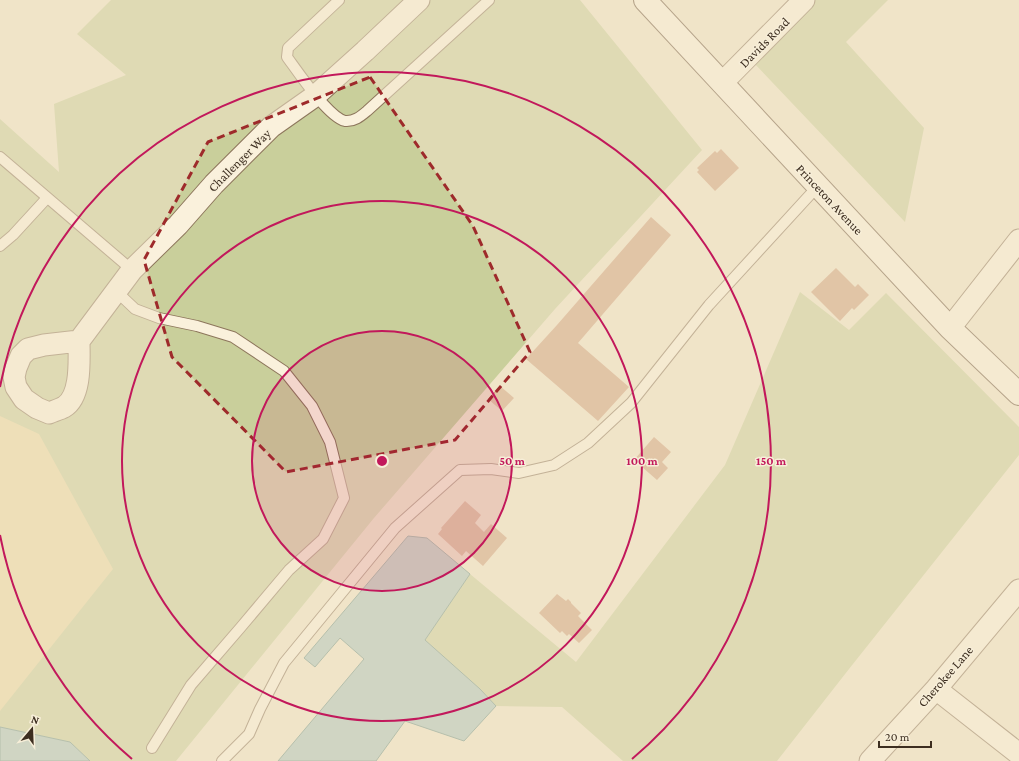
<svg xmlns="http://www.w3.org/2000/svg" width="1019" height="761" viewBox="0 0 1019 761" font-family="'Crimson Pro',serif">
<style>
.green{fill:#c9cf9b}
.sand{fill:#ecd9a5}
.water{fill:#a9c4bc;stroke:#6f938a}
.building{fill:#cf9f7d}
.lines{fill:none;stroke-linecap:round;stroke-linejoin:round}
.service-casing{stroke:#8d765c;stroke-width:12}
.minor-casing{stroke:#8d765c;stroke-width:23}
.secondary-casing{stroke:#6f573f;stroke-width:24}
.service{stroke:#faf1dc;stroke-width:10}
.minor{stroke:#faf1dc;stroke-width:21}
.secondary{stroke:#faf1dc;stroke-width:22}
.marked{fill:none;stroke:#9e2a2b;stroke-width:3;stroke-dasharray:8 5;stroke-linejoin:round}
.ring{fill:none;stroke:#c2185b;stroke-width:2}
.labels{text-anchor:middle;stroke-width:3;stroke-linejoin:round;paint-order:stroke}
.street-label{font-size:13px;fill:#3d2e20;stroke:#f7eed8}
.centre{fill:#c2185b;stroke:#f7eed8;stroke-width:2}
.ring-label{font-size:12px;text-anchor:middle;font-weight:bold;fill:#c2185b;stroke:#f7eed8;stroke-width:3;stroke-linejoin:round;paint-order:stroke}
</style>
<rect width="100%" height="100%" fill="#f0e4c8"/>
<!-- green -->
<path class="green" d="M111,0H580L702,150L555,309L374,518L176,761H90L70,742L0,727V119L59,172L54,104L126,75L77,34Z
M811,0H888L846,42L924,128L905,222L753,62Z
M800,292L849,330L886,293L1019,427V455L849,669L777,761H623L562,707L496,706L479,689L425,640L470,574L576,662L725,465Z"/>
<!-- sand -->
<path class="sand" d="M0,416L39,434L113,569L0,711Z"/>
<!-- water -->
<path class="water" d="M408,536L427,538L470,574L425,640L480,689L496,706L464,741L405,721L376,761H278L364,659L340,638L315,667L304,658Z
M0,727L70,742L90,761H0Z"/>
<!-- building -->
<path class="building" d="M721,149L739,168L715,191L697,172L699,170L697,168L715,151L717,153Z
M651,217L671,235L578,343L629,387L598,421L526,359L557,325Z
M836,268L855,287L858,284L869,295L854,310L852,308L840,321L811,292Z
M500,386L514,398L502,411L488,399Z
M654,437L671,452L662,462L668,468L657,480L634,460Z
M465,501L481,515L475,523L484,532L491,524L507,538L483,566L466,551L462,556L438,534L442,529L441,528Z
M557,594L566,601L568,599L571,602V603L581,613L578,616L592,630L579,643L569,634L567,636L562,631L560,633L539,613Z"/>
<g class="lines">
<!-- service casing -->
<g class="service-casing">
<path id="service" d="M339,0L288,48L287,57C298,72 328,117 345,121C354,122 361,116 367,111L489,0
M0,157L132,270
M0,246L13,235L47,198
M116,291L135,309L159,318L197,326L233,337L284,371L312,406L330,442L344,498L323,539L289,570L241,627L191,685L152,748
M222,761L249,734L260,709L284,663L395,528L460,470L491,469L519,473L554,465L588,443L631,403L709,305L818,186"/>
</g>
<!-- minor casing -->
<g class="minor-casing">
<path id="minor" d="M722,83L804,0
M950,328L1019,240
M79,341L132,270L178,225L214,184L271,127L315,96L365,51L419,0
M79,341C79,359 82,396 64,407C60,409 54,411 49,413L37,408L24,399L16,387L14,377L16,368L21,356L28,349L44,345Z
M936,689L1019,754
M870,761L936,689L1019,590"/>
</g>
<!-- secondary casing -->
<g class="secondary-casing">
<path id="secondary" d="M645,0L950,328L1019,394"/>
</g>
<!-- service -->
<use href="#service" class="service"/>
<!-- minor -->
<use href="#minor" class="minor"/>
<!-- secondary -->
<use href="#secondary" class="secondary"/>
</g>
<!-- marked area -->
<path d="M0 0H1019V761H0ZM370,77L473,226L530,352L455,440L286,472L172,357L144,260L208,142Z" fill="#f0e4c8" fill-opacity=".55" fill-rule="evenodd"/>
<path class="marked" d="M370,77L473,226L530,352L455,440L286,472L172,357L144,260L208,142Z"/>
<!-- distance rings -->
<circle cx="382" cy="461" r="130" fill="#c2185b" fill-opacity=".12"/>
<g class="ring">
<circle cx="382" cy="461" r="130"/>
<circle cx="382" cy="461" r="260"/>
<path d="M132 759A389 389 0 0 1 0 535M0 387A389 389 0 1 1 632 759"/>
</g>
<g class="labels">
<!-- street labels -->
<g class="street-label">
<text transform="translate(764 42) rotate(-45)" y="5">Davids Road</text>
<text transform="translate(239 160) rotate(-45)" y="5">Challenger Way</text>
<text transform="translate(830 199) rotate(47)" y="5">Princeton Avenue</text>
<text transform="translate(945 676) rotate(-49)" y="5">Cherokee Lane</text>
</g>
</g>
<circle cx="382" cy="461" r="6" class="centre"/>
<g class="ring-label">
<text x="512" y="465">50 m</text>
<text x="642" y="465">100 m</text>
<text x="771" y="465">150 m</text>
</g>
<!-- north arrow -->
<g transform="translate(32 729) rotate(19)" stroke="#f7eed8" stroke-width="3" paint-order="stroke">
<path d="M0-3L7 15L0 10L-7 15Z" fill="#3d2e20"/>
<text y="-6" font-size="11" font-weight="bold" text-anchor="middle" fill="#3d2e20">N</text>
</g>
<!-- scale -->
<path d="M879 741v6h52v-6" fill="none" stroke="#3d2e20" stroke-width="2"/>
<text x="885" y="741" font-size="12" fill="#3d2e20" stroke="#f7eed8" stroke-width="3" paint-order="stroke">20 m</text>
</svg>
